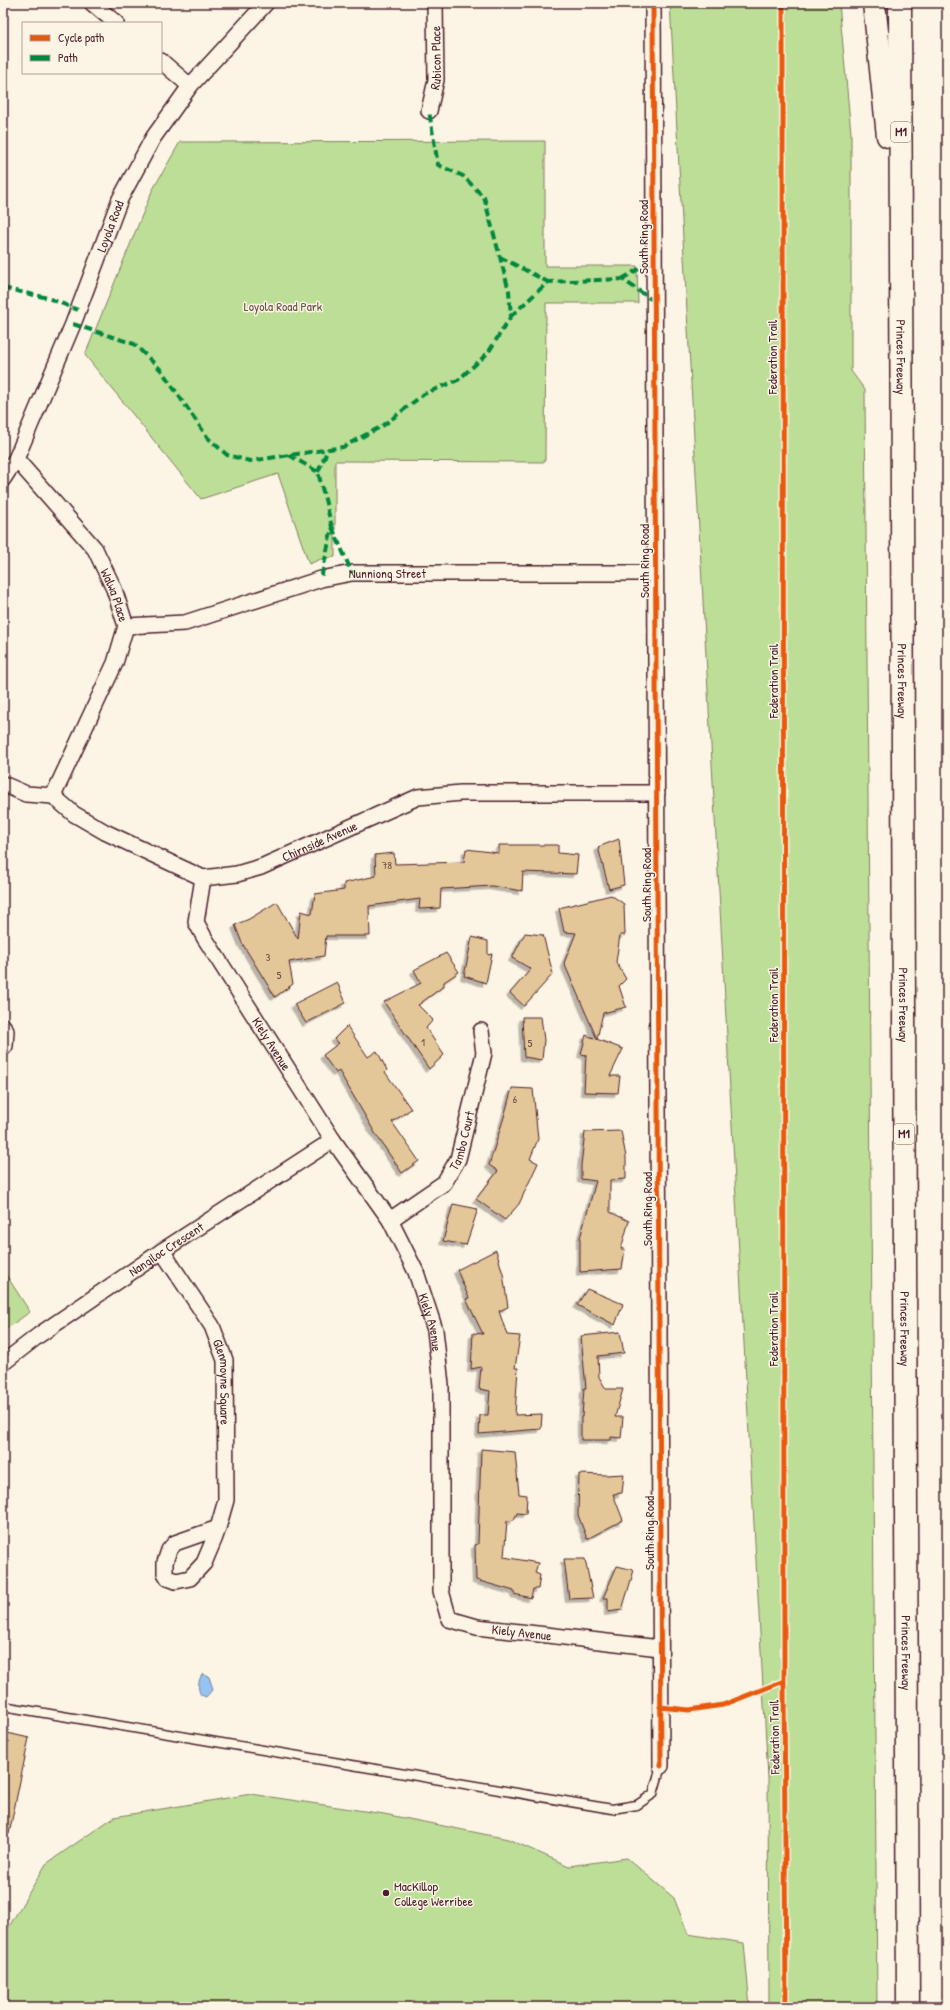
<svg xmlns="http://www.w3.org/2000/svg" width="950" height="2010" viewBox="0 0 950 2010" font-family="'Patrick Hand',sans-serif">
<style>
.green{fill:#bdde97;stroke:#847e61}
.water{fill:#96c3f0;stroke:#7881a1}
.building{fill:#e4c798;stroke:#4a1f2b;filter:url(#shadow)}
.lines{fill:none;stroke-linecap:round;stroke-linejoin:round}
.service-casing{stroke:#4a1f2b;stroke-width:11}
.minor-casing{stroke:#4a1f2b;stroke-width:18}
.motorway-casing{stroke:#4a1f2b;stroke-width:25}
.service{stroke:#fcf5e5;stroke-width:8}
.minor{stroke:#fcf5e5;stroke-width:15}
.motorway{stroke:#fcf5e5;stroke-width:22}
.quiet{stroke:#00873e;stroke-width:4;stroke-dasharray:8 4;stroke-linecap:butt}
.cycleway-casing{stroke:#fcf5e5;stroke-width:8}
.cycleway{stroke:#e8590c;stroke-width:5}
.poi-dot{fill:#4a1f2b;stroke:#fcf5e5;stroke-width:1.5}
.labels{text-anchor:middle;stroke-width:3;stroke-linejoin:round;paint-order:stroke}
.number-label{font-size:11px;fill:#704946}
.shield{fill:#fcf5e5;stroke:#7f5f63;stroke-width:1}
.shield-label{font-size:12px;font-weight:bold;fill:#4a1f2b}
.street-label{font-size:13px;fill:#4a1f2b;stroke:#fcf5e5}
.park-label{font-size:13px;fill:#674f46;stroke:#fcf5e5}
.poi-label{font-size:13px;fill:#4a1f2b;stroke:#fcf5e5;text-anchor:start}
</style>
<defs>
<filter id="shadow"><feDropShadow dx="-3.5" dy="3.5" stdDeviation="0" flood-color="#0004"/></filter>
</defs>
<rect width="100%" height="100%" fill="#fcf5e5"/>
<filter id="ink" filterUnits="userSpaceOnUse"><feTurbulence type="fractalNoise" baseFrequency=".025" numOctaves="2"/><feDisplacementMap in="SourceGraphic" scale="8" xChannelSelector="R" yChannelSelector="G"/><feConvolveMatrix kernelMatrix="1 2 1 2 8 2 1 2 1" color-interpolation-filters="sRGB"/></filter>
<g filter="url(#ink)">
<!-- green -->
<path class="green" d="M670,3H839L851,133V371L865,390L877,2007H769L768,1778Z
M545,141V266H637L638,303H546L545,462L335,461V557L321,559L309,564L278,474L201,499L85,355L152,191L180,142Z
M3,1270L30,1312L3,1331Z
M251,1794L384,1814L508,1839L569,1866L627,1858L674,1898L688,1934L744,1943L750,2007H3V1950L7,1930L46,1864L114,1817Z"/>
<!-- water -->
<path class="water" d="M203,1674L209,1677L213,1689L206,1697L201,1695C197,1690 198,1678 203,1674Z"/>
<!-- building -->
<path class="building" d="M619,839L624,885L609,889L598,847Z
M499,845H558V853L578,855L576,874L523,872L522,891L492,886L441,889L440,908L419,909L420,899L369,906L370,936H326L324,956L289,962L293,984L275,997L242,943L235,925L249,919L277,902L298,939L301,911L312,914L315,894L344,890V883L376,876L375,855L394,853L395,864L464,862L466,849L499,853Z
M611,895L624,904L625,935H620L616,962L626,979L619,986L626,1007L603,1013L597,1039L564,963L576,933L564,932L559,908Z
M525,933L543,935L553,974L524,1006L510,993L531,969L512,958Z
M472,937L488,941V955L492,954L486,983L464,976Z
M446,953L459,972L444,982V986L418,1005L433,1020L426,1028L444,1055L429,1069L384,1002L421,983L414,970Z
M337,982L346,1003L306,1023L294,1004Z
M522,1017H541L544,1040L542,1060L524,1057Z
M347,1026L368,1057L377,1051L387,1070L385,1072L411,1109L392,1122L419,1161L402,1173L375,1133L339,1071L336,1073L323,1055L339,1043L334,1039Z
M586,1035L623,1049L610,1076H620L618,1093L584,1092L586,1055L581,1054Z
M512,1088L533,1089L538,1139L530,1159L538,1163L519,1204L505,1220L476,1199L498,1171L489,1165L504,1117Z
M621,1131L626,1157V1179L610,1180V1212L629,1221L621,1249H625L622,1269L580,1272V1238L596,1181L581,1179V1165L585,1132Z
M453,1204L478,1209L466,1245L443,1241Z
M496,1250L503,1274L508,1307L499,1311L507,1335L520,1336L515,1368H518L515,1415L542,1414L541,1429L479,1434L480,1415H488L490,1391L479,1389L481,1367L471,1369L473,1333L483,1334L466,1299L469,1298L457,1270Z
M587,1289L623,1304L615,1325L577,1305Z
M620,1332L624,1353L598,1356L599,1377L606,1389H623L615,1417H623L621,1438L611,1437V1440H581V1417H582L584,1388H586L581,1336Z
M481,1449L515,1452L519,1494L527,1495L526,1514L517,1513L514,1520L507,1521L504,1557L538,1563L535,1573L540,1575L538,1589H533L531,1598L514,1594V1591L476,1580L475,1545L478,1544Z
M579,1474L606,1475L624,1474L622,1493L613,1494L623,1520L587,1539L578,1515Z
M564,1559H585L593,1598L569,1599Z
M617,1566L634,1570L622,1610L608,1612V1598H603Z
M3,1732L29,1738L9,1834H3Z"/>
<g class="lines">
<!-- service casing -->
<g class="service-casing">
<path id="service" d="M3,1706L612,1809L637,1805L653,1794L661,1766"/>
</g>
<!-- minor casing -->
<g class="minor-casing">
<g id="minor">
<path d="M92,3L116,23"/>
<path d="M653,3L661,1766"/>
<path d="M161,61L190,86"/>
<path id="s1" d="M429,111L436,80L435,3"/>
<path id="s2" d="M16,459L95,549L114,589L126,626L115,663L53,796"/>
<path id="s3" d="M3,479L16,459L73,324L120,199L153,138L190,86L266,3"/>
<path id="s4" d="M126,626L185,623L321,579L352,573H655"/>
<path id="s5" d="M3,784L26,794L53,796L74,814L105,832L203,878L237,874L261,867L418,797L461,793H657"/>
<path id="s6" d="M203,878L196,922L204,937L333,1140L390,1220L416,1272L435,1330L441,1385V1591L449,1619L477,1627L660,1648"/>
<path d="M3,1026L6,1031L5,1046L3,1048"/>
<path id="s7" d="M390,1220L444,1183L458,1159L484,1053L481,1031"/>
<path id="s8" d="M162,1251L212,1326L225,1360L226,1500L218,1528L215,1537L204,1563L190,1578L176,1581L168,1578L165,1573V1562L169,1550L175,1543L218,1528"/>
<path id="s9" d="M3,1363L39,1335L162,1251L333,1140"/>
</g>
</g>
<!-- motorway casing -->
<g class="motorway-casing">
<g id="motorway">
<path d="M874,3L888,136"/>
<path id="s10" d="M900,3L908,2007"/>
</g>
</g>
<!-- service -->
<use href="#service" class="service"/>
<!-- minor -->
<use href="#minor" class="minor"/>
<!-- motorway -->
<use href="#motorway" class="motorway"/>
<!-- quiet -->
<path class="quiet" d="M500,257L548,282
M622,279L655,259
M3,288L48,298L78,310
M511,316L548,282L622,279L655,302
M73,324L134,344L161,370L208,438L227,455L250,461L343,447L384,425L424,394L458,380L488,353L511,316L509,291L484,197L463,176L438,165L429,111
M289,455L318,472L332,527L321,579
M318,472L328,449
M332,527L352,573
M3,1349L9,1358"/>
<!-- cycleway casing -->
<g class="cycleway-casing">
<path id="cycleway" d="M653,3L661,1766
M783,3L784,1681L786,2007
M660,1707L689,1710L723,1705L784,1681"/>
</g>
<!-- cycleway -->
<use href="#cycleway" class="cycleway"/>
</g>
</g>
<!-- markers -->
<circle class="poi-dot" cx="386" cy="1893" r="4"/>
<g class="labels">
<!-- number labels -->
<g class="number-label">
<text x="387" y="869">78</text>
<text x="268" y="961">3</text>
<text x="279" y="979">5</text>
<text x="423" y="1046">1</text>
<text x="530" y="1047">5</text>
<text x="515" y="1103">6</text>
</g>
<!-- shield labels -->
<g class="shield">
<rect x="891" y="122" width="20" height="20" rx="3"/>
<rect x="894" y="1124" width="20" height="20" rx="3"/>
</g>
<g class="shield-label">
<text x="901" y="136">M1</text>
<text x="904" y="1138">M1</text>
</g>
<!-- street labels -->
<g class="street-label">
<text dy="5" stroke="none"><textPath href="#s1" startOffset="54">Rubicon Place</textPath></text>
<text dy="5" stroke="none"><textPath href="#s3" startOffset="275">Loyola Road</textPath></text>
<text transform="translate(643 237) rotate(-90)" y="5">South Ring Road</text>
<text transform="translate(772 357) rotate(-90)" y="5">Federation Trail</text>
<text dy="5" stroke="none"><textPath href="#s10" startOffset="354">Princes Freeway</textPath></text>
<text transform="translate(644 561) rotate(-90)" y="5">South Ring Road</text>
<text dy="5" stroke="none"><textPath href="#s4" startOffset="269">Nunniong Street</textPath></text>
<text dy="5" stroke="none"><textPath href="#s2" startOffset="170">Walwa Place</textPath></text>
<text transform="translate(773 681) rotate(-90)" y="5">Federation Trail</text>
<text dy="5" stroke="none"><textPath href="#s10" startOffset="678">Princes Freeway</textPath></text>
<text dy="5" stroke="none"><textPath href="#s5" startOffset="347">Chirnside Avenue</textPath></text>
<text transform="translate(646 885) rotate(-90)" y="5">South Ring Road</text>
<text transform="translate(773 1005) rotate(-90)" y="5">Federation Trail</text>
<text dy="5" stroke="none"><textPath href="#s10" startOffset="1002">Princes Freeway</textPath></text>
<text dy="5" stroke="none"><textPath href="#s6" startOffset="188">Kiely Avenue</textPath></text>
<text dy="5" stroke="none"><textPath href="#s7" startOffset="112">Tambo Court</textPath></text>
<text transform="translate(647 1209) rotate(-90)" y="5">South Ring Road</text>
<text dy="5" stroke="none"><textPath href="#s9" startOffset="199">Nangiloc Crescent</textPath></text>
<text dy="5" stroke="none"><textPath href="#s6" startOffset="511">Kiely Avenue</textPath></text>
<text transform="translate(773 1329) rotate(-90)" y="5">Federation Trail</text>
<text dy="5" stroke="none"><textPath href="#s10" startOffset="1326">Princes Freeway</textPath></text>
<text dy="5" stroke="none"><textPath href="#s8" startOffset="148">Glenmoyne Square</textPath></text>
<text transform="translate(649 1533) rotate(-90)" y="5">South Ring Road</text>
<text dy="5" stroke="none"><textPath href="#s6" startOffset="884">Kiely Avenue</textPath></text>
<text dy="5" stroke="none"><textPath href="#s10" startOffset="1650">Princes Freeway</textPath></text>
<text transform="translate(774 1737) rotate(-91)" y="5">Federation Trail</text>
</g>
<!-- park labels -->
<g class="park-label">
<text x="283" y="311">Loyola Road Park</text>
</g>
<!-- poi labels -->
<g class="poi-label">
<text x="394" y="1891">MacKillop<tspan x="394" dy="15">College Werribee</tspan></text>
</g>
</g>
<!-- margin -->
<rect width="950" height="2010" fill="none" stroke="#fcf5e5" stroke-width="16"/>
<rect x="8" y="8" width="934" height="1994" fill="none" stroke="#4a1f2b" stroke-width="1.5" filter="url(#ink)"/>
<!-- legend -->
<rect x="22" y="22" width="140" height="52" fill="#fcf5e5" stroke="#b59f9b"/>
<rect x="30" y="35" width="20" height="6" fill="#e8590c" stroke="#b59f9b"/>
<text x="58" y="42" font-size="12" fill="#4a1f2b">Cycle path</text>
<rect x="30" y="55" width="20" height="6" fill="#00873e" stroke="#b59f9b"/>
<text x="58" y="62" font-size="12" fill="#4a1f2b">Path</text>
</svg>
